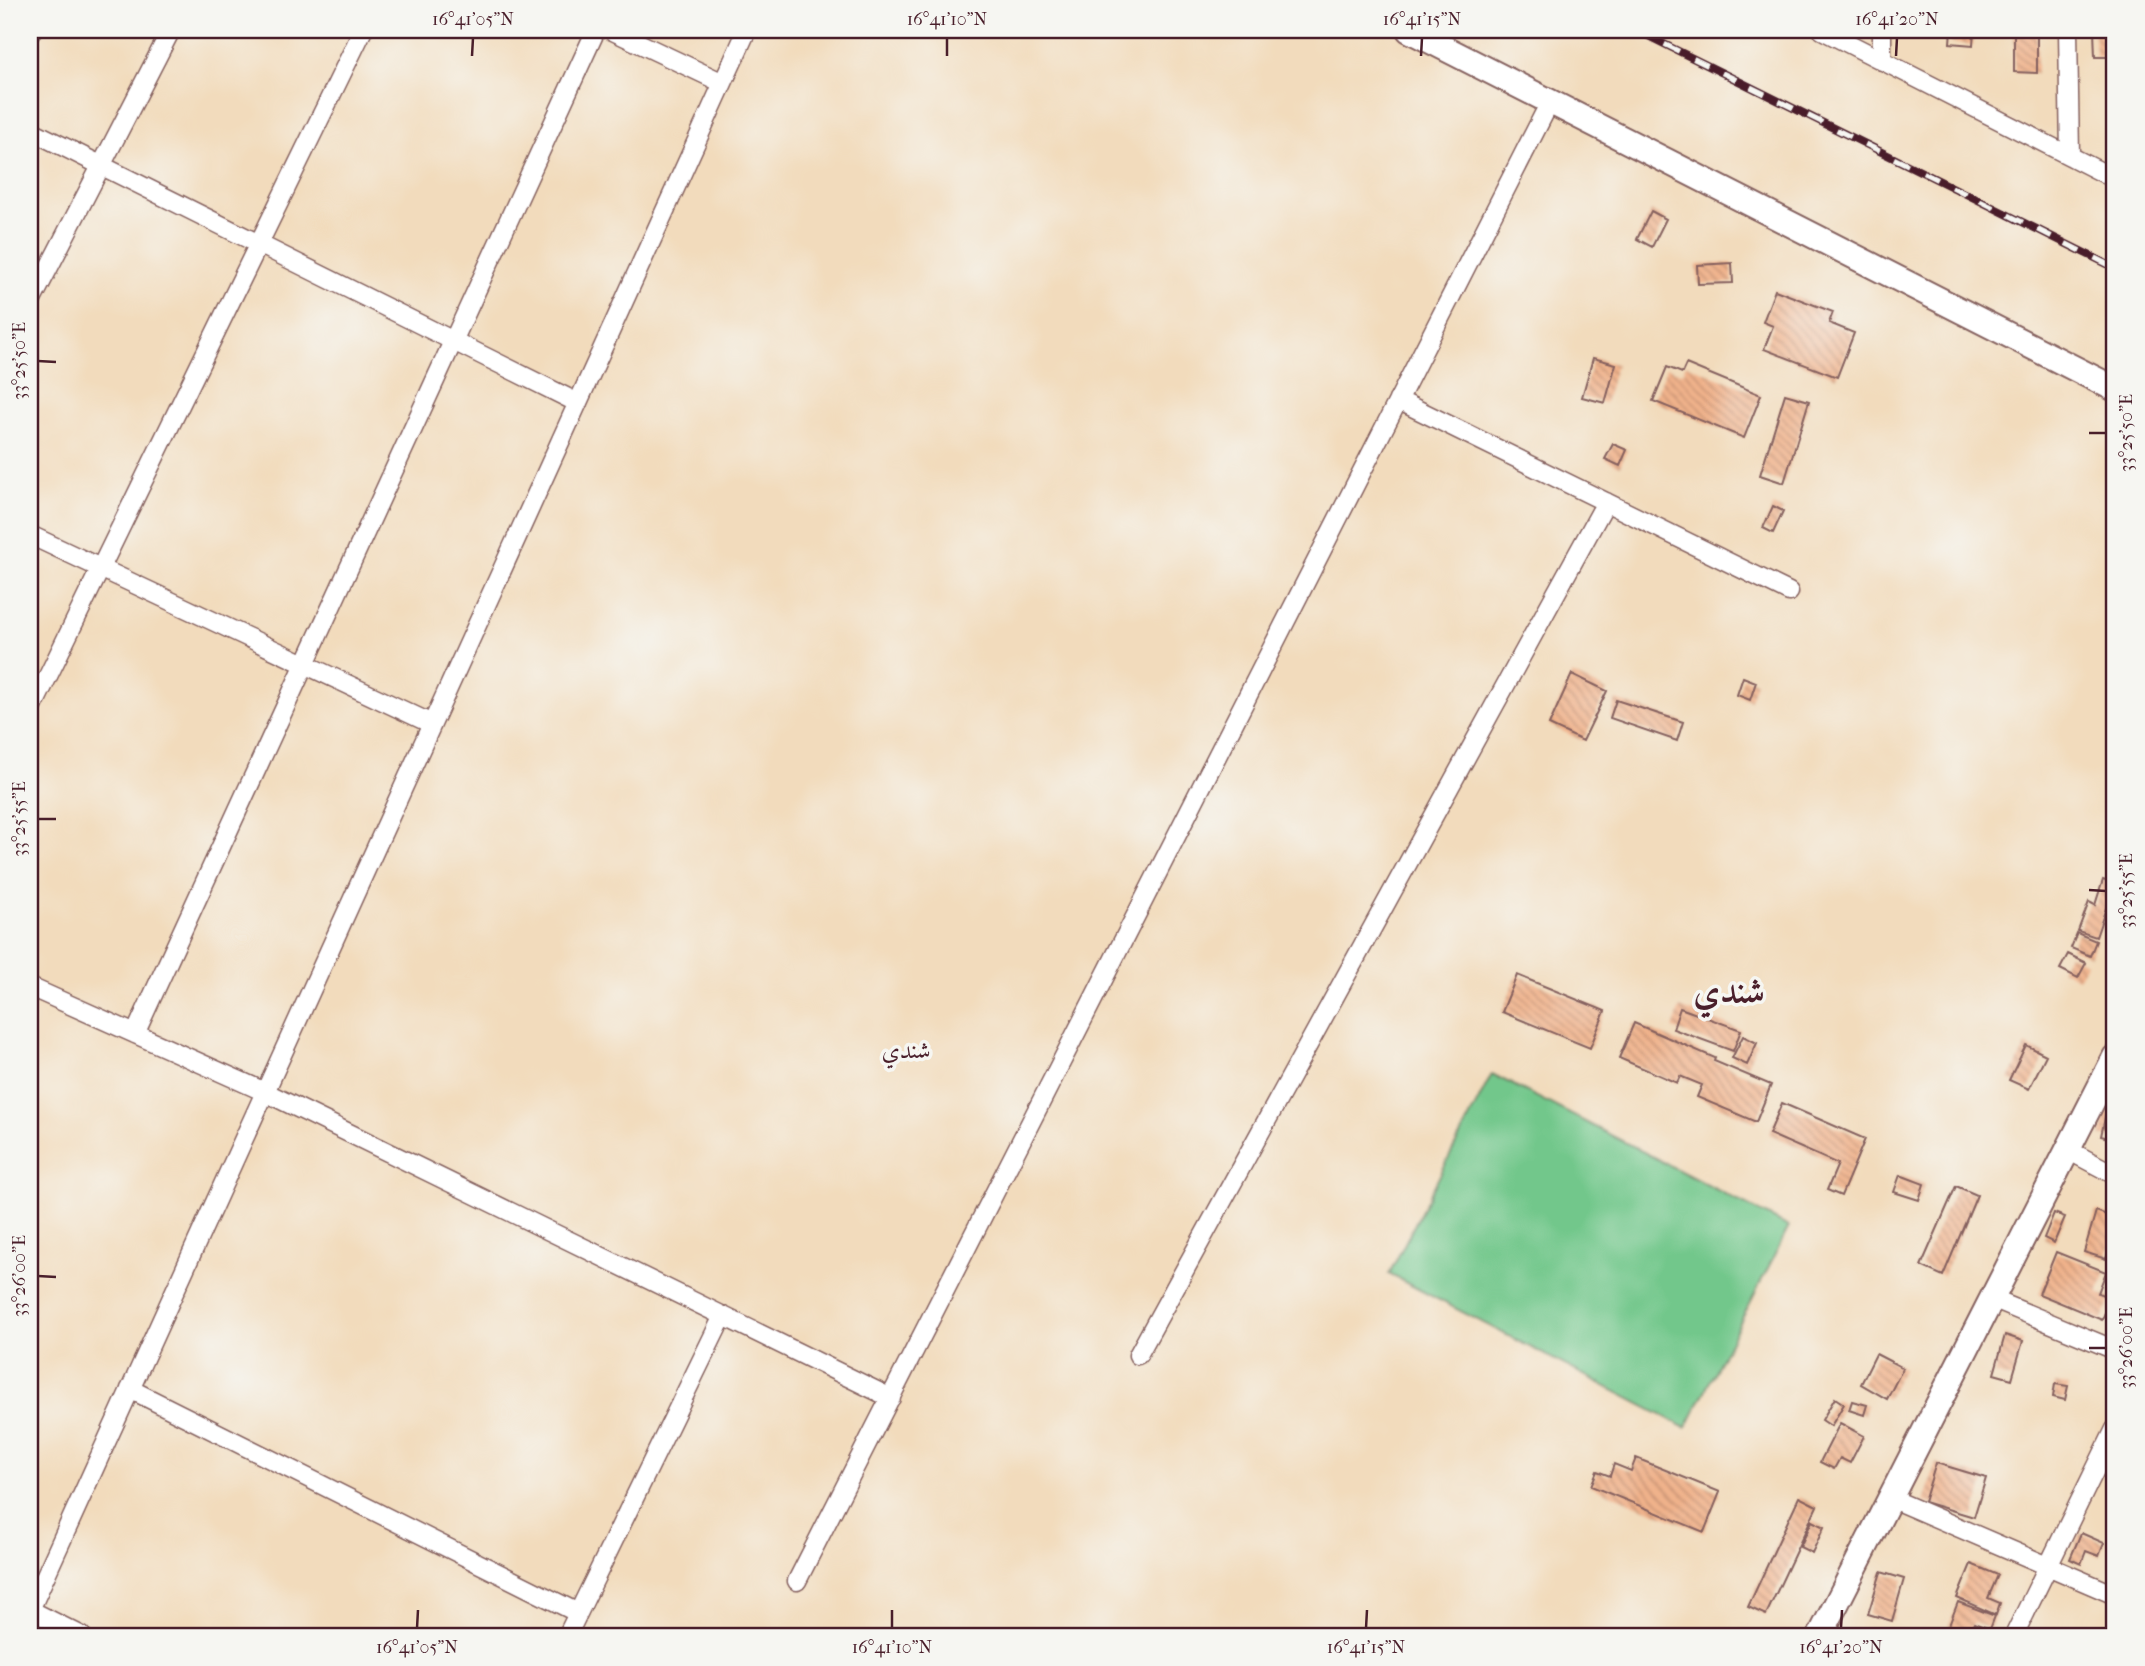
<svg xmlns="http://www.w3.org/2000/svg" width="2145" height="1666" viewBox="0 0 2145 1666" font-family="'IM FELL French Canon',Amiri,serif">
<style>
.pitch{fill:#72c78b;stroke:#5e735b;stroke-width:2}
.building{fill:url(#building-back-hatch)}
.lines{fill:none;stroke-linecap:round;stroke-linejoin:round}
.street-casing{stroke:#85615e;stroke-width:21}
.secondary-casing{stroke:#85615e;stroke-width:28}
.street{stroke:#fff;stroke-width:18}
.secondary{stroke:#fff;stroke-width:24}
.rail-casing{stroke:#4a1f2b;stroke-width:8}
.rail{stroke:#f6f6f2;stroke-width:5;stroke-dasharray:16;stroke-linecap:butt}
.ticks{fill:none;stroke:#4a1f2b;stroke-width:2.5}
.labels{text-anchor:middle;stroke-width:7;stroke-linejoin:round;paint-order:stroke}
.quarter-label{font-size:24px;fill:#4a1f2b;stroke:#f6f6f2}
.town-label{font-size:35px;font-weight:bold;fill:#4a1f2b;stroke:#f6f6f2}
.neatline{fill:none;stroke:#4a1f2b;stroke-width:2.5}
.ticks-label{font-size:18px;text-anchor:middle;fill:#4a1f2b}
</style>
<defs>
<pattern id="building-back-hatch" width="6" height="6" patternUnits="userSpaceOnUse" patternTransform="scale(1.75)"><rect width="6" height="6" fill="#f0b28b"/><path d="M-1 5l2 2M0 0l6 6M5-1l2 2" fill="none" stroke="#c49072"/></pattern>
</defs>
<rect width="100%" height="100%" fill="#f6f6f2"/>
<filter id="ink" filterUnits="userSpaceOnUse"><feTurbulence type="fractalNoise" baseFrequency=".0143" numOctaves="2"/><feDisplacementMap in="SourceGraphic" scale="14" xChannelSelector="R" yChannelSelector="G"/><feConvolveMatrix kernelMatrix="1 2 1 2 8 2 1 2 1" color-interpolation-filters="sRGB"/></filter>
<filter id="wash" filterUnits="userSpaceOnUse"><feTurbulence type="fractalNoise" baseFrequency=".00686" numOctaves="4" result="noise"/><feDisplacementMap in="SourceGraphic" scale="28" xChannelSelector="R" yChannelSelector="G"/><feGaussianBlur stdDeviation="1.57" result="paint"/><feColorMatrix in="noise" values="0 0 0 0 0 0 0 0 0 0 0 0 0 0 0 0 0 1.4 0 .05"/><feComposite in="paint" operator="in"/></filter>
<g filter="url(#wash)">
<rect width="100%" height="100%" fill="#f2dbbc"/>
<!-- pitch -->
<path class="pitch" d="M1492,1074L1789,1227L1686,1428L1389,1274Z"/>
<g id="blocks">
<!-- building -->
<path class="building" d="M1951,30H1974L1973,45L1950,43Z
M2014,30H2037V73L2014,72Z
M2094,30H2109L2110,57H2095Z
M2109,80H2115V93H2110Z
M1651,211L1666,219L1652,247L1637,239Z
M1732,263L1733,283L1698,284L1697,265Z
M1775,290L1833,312L1829,323L1854,333L1837,377L1764,349L1773,326L1763,322Z
M1593,358L1616,364L1605,403L1582,397Z
M1686,364L1761,395L1744,438L1653,401L1667,367L1682,373Z
M1785,394L1809,401L1784,483L1760,475Z
M1613,444L1627,450L1620,466L1605,459Z
M1773,506L1783,511L1773,533L1763,528Z
M1572,674L1607,691L1583,741L1549,725Z
M1743,677L1756,682L1750,700L1737,695Z
M1616,700L1683,722L1677,741L1610,718Z
M2103,880L2115,884V911L2106,908L2096,937L2078,931L2089,902L2095,905Z
M2077,933L2096,941L2090,956L2071,948Z
M2068,954L2086,963L2078,978L2060,969Z
M1517,975L1605,1011L1590,1048L1502,1012Z
M1680,1008L1741,1030L1733,1051L1673,1029Z
M1634,1023L1715,1058L1714,1061L1771,1085L1756,1122L1697,1097L1702,1085L1680,1076L1677,1083L1619,1058Z
M1743,1036L1757,1043L1747,1065L1732,1058Z
M2026,1045L2046,1055L2029,1089L2009,1080Z
M1782,1103L1865,1139L1841,1196L1827,1190L1838,1164L1769,1134Z
M2106,1113L2115,1115L2112,1139L2101,1136Z
M1900,1175L1924,1184L1919,1200L1894,1192Z
M1956,1186L1977,1195L1943,1276L1921,1266Z
M2096,1211L2115,1218V1232L2106,1259L2084,1252Z
M2054,1213L2065,1217L2054,1243L2044,1238Z
M2056,1252L2106,1272L2098,1293L2111,1298L2102,1320L2039,1294Z
M2005,1335L2023,1341L2012,1379L1994,1374Z
M1876,1354L1903,1368L1887,1399L1861,1384Z
M2055,1384L2068,1386L2065,1400L2053,1397Z
M1835,1398L1844,1404L1831,1426L1822,1420Z
M1852,1401L1867,1405L1864,1415L1849,1410Z
M1840,1423L1864,1436L1850,1463L1840,1458L1834,1469L1820,1462Z
M1636,1458L1720,1492L1704,1532L1591,1486L1597,1471L1610,1476L1614,1464L1631,1471Z
M1936,1463L1986,1478L1974,1517L1924,1502Z
M1799,1497L1817,1506L1766,1615L1748,1607Z
M1812,1521L1824,1527L1812,1553L1800,1547Z
M2081,1533L2104,1543L2099,1556L2086,1551L2081,1564L2070,1559Z
M1971,1564L1998,1575L1988,1598L2000,1603L1996,1615L1957,1598Z
M1881,1572L1904,1579L1892,1621L1868,1614Z
M1958,1602L1995,1616L1990,1629L1974,1623L1968,1636H1945Z"/>
</g>
</g>
<g filter="url(#ink)">
<use href="#blocks" fill-opacity="0" stroke="#85615e" stroke-width="2"/>
<g class="lines">
<!-- street casing -->
<g class="street-casing">
<path id="street" d="M611,30L723,83
M1822,30L2115,179
M1882,30V61
M2068,30L2070,156
M30,34L32,30
M30,130L578,403
M30,304L171,30
M1398,400L1789,592
M30,535L432,724
M30,713L363,30
M30,987L265,1092L891,1398
M135,1034L596,30
M2068,1150L2115,1175
M1992,1299L2115,1350
M1138,1355L1606,502
M130,1389L578,1613
M1890,1498L2115,1595
M797,1581L1550,102
M30,1610L747,30
M30,1610L82,1636
M567,1636L723,1316
M2014,1636L2115,1429"/>
</g>
<!-- secondary casing -->
<g class="secondary-casing">
<path id="secondary" d="M1409,30L2115,389
M1820,1636L2115,1057"/>
</g>
<!-- street -->
<use href="#street" class="street"/>
<!-- secondary -->
<use href="#secondary" class="secondary"/>
<!-- rail casing -->
<g class="rail-casing">
<path id="rail" d="M1636,30L2115,268"/>
</g>
<!-- rail -->
<use href="#rail" class="rail"/>
</g>
</g>
<!-- ticks -->
<path class="ticks" d="M472,56L473,38M947,56V38M1421,56L1422,38M1896,56L1897,38M38,361L56,362M2089,433H2106M38,819H56M2089,890L2106,891M38,1276L56,1277M2089,1348H2106M417,1628L418,1610M892,1628V1610M1366,1628L1367,1610M1841,1628L1842,1610"/>
<g class="labels">
<!-- quarter labels -->
<g class="quarter-label">
<text x="906" y="1058">شندي</text>
</g>
<!-- town labels -->
<g class="town-label">
<text x="1729" y="1002">شندي</text>
</g>
</g>
<!-- margin -->
<rect width="2145" height="1666" fill="none" stroke="#f6f6f2" stroke-width="77"/>
<rect x="38" y="38" width="2068" height="1590" class="neatline"/>
<g class="ticks-label">
<text x="473" y="25">16°41'05"N</text>
<text x="947" y="25">16°41'10"N</text>
<text x="1422" y="25">16°41'15"N</text>
<text x="1897" y="25">16°41'20"N</text>
<text transform="translate(19 361) rotate(-90)" y="6">33°25'50"E</text>
<text transform="translate(2126 433) rotate(-90)" y="6">33°25'50"E</text>
<text transform="translate(19 819) rotate(-90)" y="6">33°25'55"E</text>
<text transform="translate(2126 891) rotate(-90)" y="6">33°25'55"E</text>
<text transform="translate(19 1276) rotate(-90)" y="6">33°26'00"E</text>
<text transform="translate(2126 1348) rotate(-90)" y="6">33°26'00"E</text>
<text x="417" y="1653">16°41'05"N</text>
<text x="892" y="1653">16°41'10"N</text>
<text x="1366" y="1653">16°41'15"N</text>
<text x="1841" y="1653">16°41'20"N</text>
</g>
</svg>
